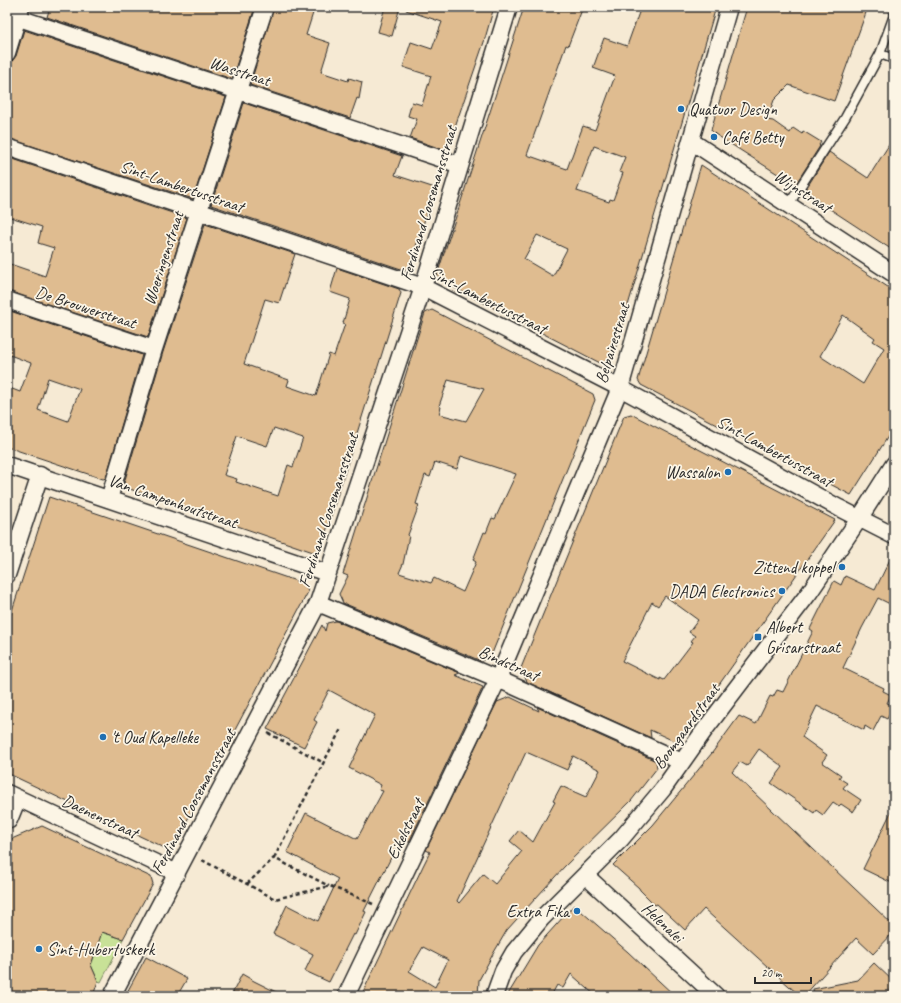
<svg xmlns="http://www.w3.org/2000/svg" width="901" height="1003" viewBox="0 0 901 1003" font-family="Caveat,sans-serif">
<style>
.green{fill:#c8e197;stroke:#7a8661}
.building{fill:#dfbc90;stroke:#2b2b2b;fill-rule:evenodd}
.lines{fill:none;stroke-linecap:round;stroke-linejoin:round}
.service-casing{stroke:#2b2b2b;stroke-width:11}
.minor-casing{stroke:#2b2b2b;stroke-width:19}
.path{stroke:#2b2b2b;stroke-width:2.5;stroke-dasharray:4 3;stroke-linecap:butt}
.service{stroke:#fcf5e5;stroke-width:8}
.minor{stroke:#fcf5e5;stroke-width:16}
.poi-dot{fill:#1f6fb2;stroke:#fcf5e5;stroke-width:1.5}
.labels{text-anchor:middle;stroke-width:3.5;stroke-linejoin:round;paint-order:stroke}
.street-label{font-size:17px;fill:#2b2b2b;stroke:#fcf5e5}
.poi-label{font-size:17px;fill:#2b2b2b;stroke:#fcf5e5;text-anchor:start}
</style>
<rect width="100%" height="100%" fill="#f6ead4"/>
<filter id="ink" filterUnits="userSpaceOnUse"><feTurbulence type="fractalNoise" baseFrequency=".025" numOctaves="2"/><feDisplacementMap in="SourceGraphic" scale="8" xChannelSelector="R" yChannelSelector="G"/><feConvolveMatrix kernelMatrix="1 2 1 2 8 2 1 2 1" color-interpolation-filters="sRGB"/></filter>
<g filter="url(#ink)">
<!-- green -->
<path class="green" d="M52,916L123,939L101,982L98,981L91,965L94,957L72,951Z"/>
<!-- building -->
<path class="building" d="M50,7H255L232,79L47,17Z
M274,7H304L314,10L306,35L330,43L321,72L348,81L349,78L362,82L359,99L357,98L350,118L250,85Z
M385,7H400L392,36L378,32Z
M406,7H494L484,42L448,147L444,150L410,138L417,119L408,116L412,102L422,105L431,76L403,67L411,42L432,49L442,22L406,10Z
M524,7H583L568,46L566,45L527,155L567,169L583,126L595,130L615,76L593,68L604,38L627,46L641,7H716L619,336L611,363L606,361L604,365L451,286L437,275ZM594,146L625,157L619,172L623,173L613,200L610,199L609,202L577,191ZM537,235L567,249L553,276L524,259Z
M747,7H868L834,101L789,85L774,100L767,120L773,121L790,133L793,128L802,134L803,131L821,142L819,145L820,146L795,185L715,134L711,130Z
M24,30L226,97L193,199L7,138V79L12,61L16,56Z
M244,103L402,156L395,175L435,188L409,268L404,270L211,205Z
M894,137V251L804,192L829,152L868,178Z
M7,157L187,218L148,337L7,291V263L45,276L54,248L38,243L42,227L7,216Z
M701,165L894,291V427L851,495L641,385L638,380ZM843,315L875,338L873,341L884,348L863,384L820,356Z
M205,224L295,254L279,303L265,299L244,364L289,380L287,386L316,396L329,354L334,356L345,324L343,323L350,299L330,292L337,268L399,289L401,293L320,551L313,552L124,487L125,484L124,483L163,352ZM274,428L303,438L293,467L288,465L278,496L236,482L237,479L224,475L237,436L267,446Z
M7,310L142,355L106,478L103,479L7,447V387L20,392L31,363L7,354ZM48,378L80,389L68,421L38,410Z
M432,310L593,394L595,400L491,656L481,661L343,603L339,594L348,576L343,574L425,313ZM448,380L484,389L466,421L439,414L441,407L439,406ZM461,456L516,474L495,519L492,518L486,533L484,532L473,560L476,562L463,592L434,578L431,583L399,573L403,564L409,536L408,535L419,505L416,504L425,475L430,477L435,462L457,469Z
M631,414L835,520L704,706L680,740L674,741L650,730L651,738L527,682L521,668L624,416ZM665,596L698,620L689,632L695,636L691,641L693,642L664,680L660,678V680L622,661L652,602L658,606Z
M49,497L305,584L308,592L173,847L167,849L7,773V626Z
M894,551V606L878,598L862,628L843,668L884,688L883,691L891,695L887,703L894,706L887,719L881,716L873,731L865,726L864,730L817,706L802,737L827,755L822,762L841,775L839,778L847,783L843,788L861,800L853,812L841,804L839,806L833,802L823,815L816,810L814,813L771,783L783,767L759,749L747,766L740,762L732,772L894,926V932L873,954L856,938L804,996H800L704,909L685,930L657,904L655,905L640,890L639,888L613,865L653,825L712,753L739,716L756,724L770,696L773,697L777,690L783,692L813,631L810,629L834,581L841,585L845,576L875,590Z
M336,621L460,673L455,675L483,687L409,842L401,838L364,911L366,912L355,935L353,934L329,982L305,971L313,954L273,934L287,905L318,921L338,879L287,852L306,813L357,839L383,791L379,790L381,785L349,768L375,715L329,690L314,720L317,722L304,747L267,729L322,625L325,631L327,623Z
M510,697L539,711L537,707L656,761L657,768L631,801L564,867L507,930L493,954L479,980L478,996H361L423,866L430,852L426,850L497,702ZM526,752L567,770L573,756L600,770L586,797L561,786L553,801L555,802L533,842L519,830L510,841L522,851L495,884L483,874L459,903L457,901ZM423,947L448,960L435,987L409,971Z
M894,806V884L863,869Z
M42,826L151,877L153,884L123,939L102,932L91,965L98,981L93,996H7V841Z
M574,905L628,952L675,996H596L571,974L563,988L557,985L551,996H507L538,945Z
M146,957L187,979L177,996H125Z
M874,963L894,982V986L885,996H814L813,989L858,980Z
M242,974L254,981L284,996H231Z"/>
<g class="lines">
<!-- service casing -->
<g class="service-casing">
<path id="service" d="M880,54L894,59
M789,204L845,118L880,54L894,15"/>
</g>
<!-- minor casing -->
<g class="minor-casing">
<path id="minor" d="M7,14L460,165
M7,53L21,7
M691,141L894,274
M7,147L423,287L620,388L839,508L894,536
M7,300L154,349
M7,465L327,573
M109,499L154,349L265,7
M7,575L40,475
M318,603L498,679L682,762
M7,793L177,873
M7,820H9L18,798
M585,875L716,996
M112,996L318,603L423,287L509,7
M346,996L498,679L620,388L729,7
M494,996L503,971L514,952L542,918L621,839L663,789L706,728L809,593L859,519L894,464"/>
</g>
<!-- path -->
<path class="path" d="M268,733L324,763
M274,858L341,729
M202,860L275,899L330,886L373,904
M247,884L274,858L329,886"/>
<!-- service -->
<use href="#service" class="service"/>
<!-- minor -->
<use href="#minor" class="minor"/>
</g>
</g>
<!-- markers -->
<g class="poi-dot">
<circle cx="681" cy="109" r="4"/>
<circle cx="714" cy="137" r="4"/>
<circle cx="728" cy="472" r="4"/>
<circle cx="842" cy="567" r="4"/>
<circle cx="782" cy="591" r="4"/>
<rect x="754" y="633" width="8" height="8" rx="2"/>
<circle cx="103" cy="737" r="4"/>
<circle cx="577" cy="911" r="4"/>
<circle cx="39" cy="949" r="4"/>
</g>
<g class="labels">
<!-- street labels -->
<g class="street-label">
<text transform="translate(240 71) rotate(18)" y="6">Wasstraat</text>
<text transform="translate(182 186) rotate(19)" y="6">Sint-Lambertusstraat</text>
<text transform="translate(803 191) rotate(33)" y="6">Wijnstraat</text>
<text transform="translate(428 203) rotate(-73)" y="6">Ferdinand Coosemansstraat</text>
<text transform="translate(163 258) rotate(-72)" y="6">Woeringenstraat</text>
<text transform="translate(488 300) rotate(27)" y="6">Sint-Lambertusstraat</text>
<text transform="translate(86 307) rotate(18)" y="6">De Brouwerstraat</text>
<text transform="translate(612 343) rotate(-73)" y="6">Belpairestraat</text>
<text transform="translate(775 451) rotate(29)" y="6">Sint-Lambertusstraat</text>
<text transform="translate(173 501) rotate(19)" y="6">Van Campenhoutstraat</text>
<text transform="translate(328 510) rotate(-72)" y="6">Ferdinand Coosemansstraat</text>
<text transform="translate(509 663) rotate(24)" y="6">Bindstraat</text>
<text transform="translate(686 726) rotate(-54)" y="6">Boomgaardstraat</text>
<text transform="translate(193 801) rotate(-62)" y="6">Ferdinand Coosemansstraat</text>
<text transform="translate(100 816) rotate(25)" y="6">Daenenstraat</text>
<text transform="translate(405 829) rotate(-64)" y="6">Eikelstraat</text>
<text transform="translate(663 922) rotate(43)" y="6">Helenalei</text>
</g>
<!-- poi labels -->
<g class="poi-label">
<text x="689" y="115">Quatuor Design</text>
<text x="722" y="143">Café Betty</text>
<text x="720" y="478" text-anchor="end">Wassalon</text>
<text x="834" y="573" text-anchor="end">Zittend koppel</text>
<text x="774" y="597" text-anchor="end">DADA Electronics</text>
<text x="766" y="633">Albert<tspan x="766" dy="20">Grisarstraat</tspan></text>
<text x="111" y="743">'t Oud Kapelleke</text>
<text x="569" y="917" text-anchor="end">Extra Fika</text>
<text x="47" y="955">Sint-Hubertuskerk</text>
</g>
</g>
<!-- margin -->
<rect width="901" height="1003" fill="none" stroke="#fcf5e5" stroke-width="24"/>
<rect x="12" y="12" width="877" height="979" fill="none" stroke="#2b2b2b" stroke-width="1.5" filter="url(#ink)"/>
<!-- scale -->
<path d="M755 977v6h56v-6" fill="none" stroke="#2b2b2b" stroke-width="2"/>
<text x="761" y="977" font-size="12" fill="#2b2b2b" stroke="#fcf5e5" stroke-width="3" paint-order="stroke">20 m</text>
</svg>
